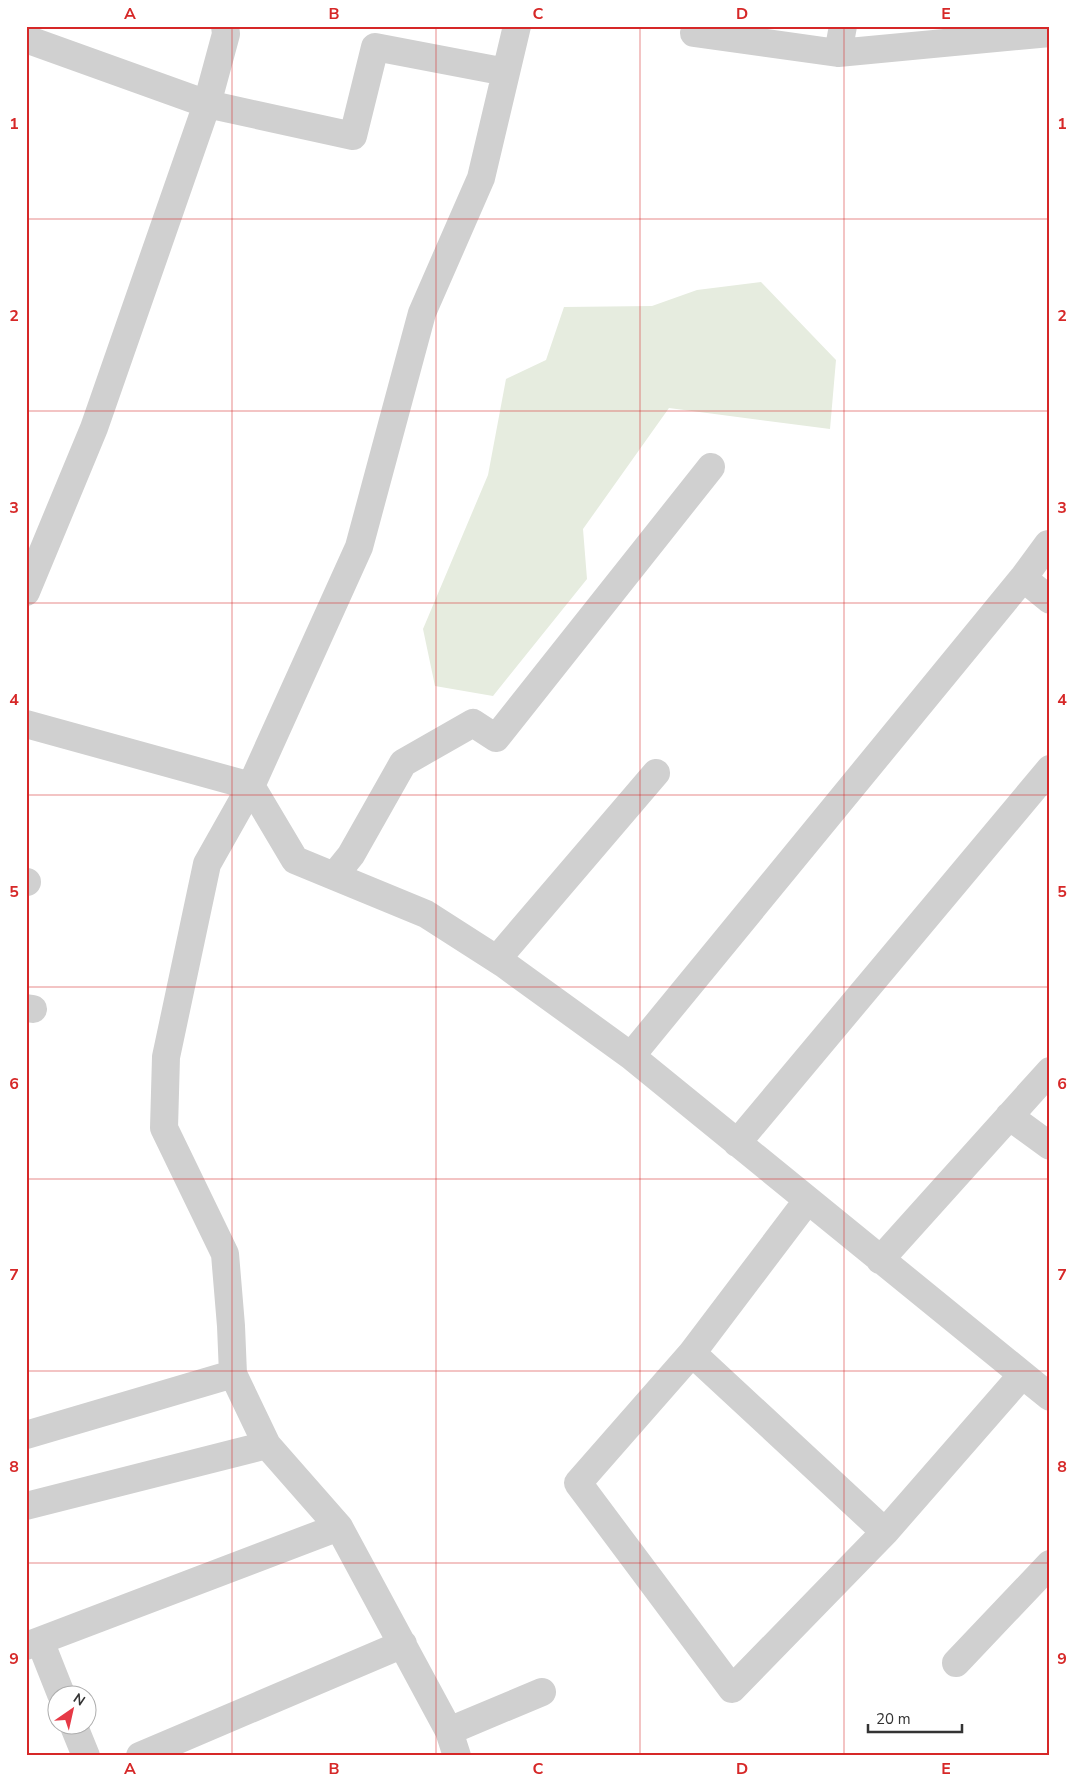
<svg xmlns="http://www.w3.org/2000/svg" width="1076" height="1782" viewBox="0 0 1076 1782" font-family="'Nunito Sans',sans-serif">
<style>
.green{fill:#e6ecdf}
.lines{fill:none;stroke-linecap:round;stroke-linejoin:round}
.minor{stroke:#d0d0d0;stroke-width:28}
.grid{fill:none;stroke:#d62828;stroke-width:1;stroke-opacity:0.55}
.neatline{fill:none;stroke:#d62828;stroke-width:2}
.grid-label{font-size:16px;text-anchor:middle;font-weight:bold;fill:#d62828}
</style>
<rect width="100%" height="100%" fill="#fff"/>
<!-- green -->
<path class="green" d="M761,282L836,360L830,429L669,408L583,529L587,579L493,696L435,686L423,629L488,475L506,379L546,360L564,307L652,306L697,290Z"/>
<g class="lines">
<!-- minor -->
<path class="minor" d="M694,33L838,53L1050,33
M26,39L207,104L353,136L375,47L506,72
M838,53L843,26
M1023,578L1050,600
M26,592L94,428L207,104L226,34L225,26
M26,724L251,786L295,860L426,914L504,964L631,1056L1050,1397
M334,876L351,855L403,763L473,723L496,738L711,467
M26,882H27
M497,959L656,773
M26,1008L33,1009
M631,1056L1023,578L1048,544
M1009,1116L1050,1146
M737,1143L1050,769
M807,1201L692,1353L578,1483L732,1689L885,1532L1022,1375
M880,1260L1050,1071
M692,1353L885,1532
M26,1435L233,1374
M26,1506L267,1445
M40,1641L61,1694
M26,1646L339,1527
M956,1663L1050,1564
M73,1724L86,1756
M449,1731L542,1692
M140,1756L403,1644
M457,1756L449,1731L339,1527L267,1445L233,1374L231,1326L225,1254L164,1128L166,1057L207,864L251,786L359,547L422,313L481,178L517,26"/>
</g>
<!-- grid -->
<path class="grid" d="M232,26V1756M436,26V1756M640,26V1756M844,26V1756M26,219H1050M26,411H1050M26,603H1050M26,795H1050M26,987H1050M26,1179H1050M26,1371H1050M26,1563H1050"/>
<!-- border -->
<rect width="1076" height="1782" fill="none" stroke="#ffffff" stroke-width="55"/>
<!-- north arrow -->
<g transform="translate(72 1710) rotate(34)"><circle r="24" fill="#ffffff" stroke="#adadad"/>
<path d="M0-4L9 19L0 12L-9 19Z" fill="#e63946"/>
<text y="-8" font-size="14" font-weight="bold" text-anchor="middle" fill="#333333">N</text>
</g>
<!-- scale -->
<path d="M868 1724v8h94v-8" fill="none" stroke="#333333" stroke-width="2.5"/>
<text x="876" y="1724" font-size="15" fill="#333333" stroke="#ffffff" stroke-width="4" paint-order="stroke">20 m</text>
<rect x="28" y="28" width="1020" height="1726" class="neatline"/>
<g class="grid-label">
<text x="130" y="19">A</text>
<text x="334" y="19">B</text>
<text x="538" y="19">C</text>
<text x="742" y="19">D</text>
<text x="946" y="19">E</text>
<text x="14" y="129">1</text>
<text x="1062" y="129">1</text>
<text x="14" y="321">2</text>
<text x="1062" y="321">2</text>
<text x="14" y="513">3</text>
<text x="1062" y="513">3</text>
<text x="14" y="705">4</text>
<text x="1062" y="705">4</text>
<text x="14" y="897">5</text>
<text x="1062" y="897">5</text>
<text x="14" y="1089">6</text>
<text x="1062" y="1089">6</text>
<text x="14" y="1280">7</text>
<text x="1062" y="1280">7</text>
<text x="14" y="1472">8</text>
<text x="1062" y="1472">8</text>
<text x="14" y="1664">9</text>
<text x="1062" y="1664">9</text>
<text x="130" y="1774">A</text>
<text x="334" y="1774">B</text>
<text x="538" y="1774">C</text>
<text x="742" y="1774">D</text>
<text x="946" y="1774">E</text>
</g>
</svg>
